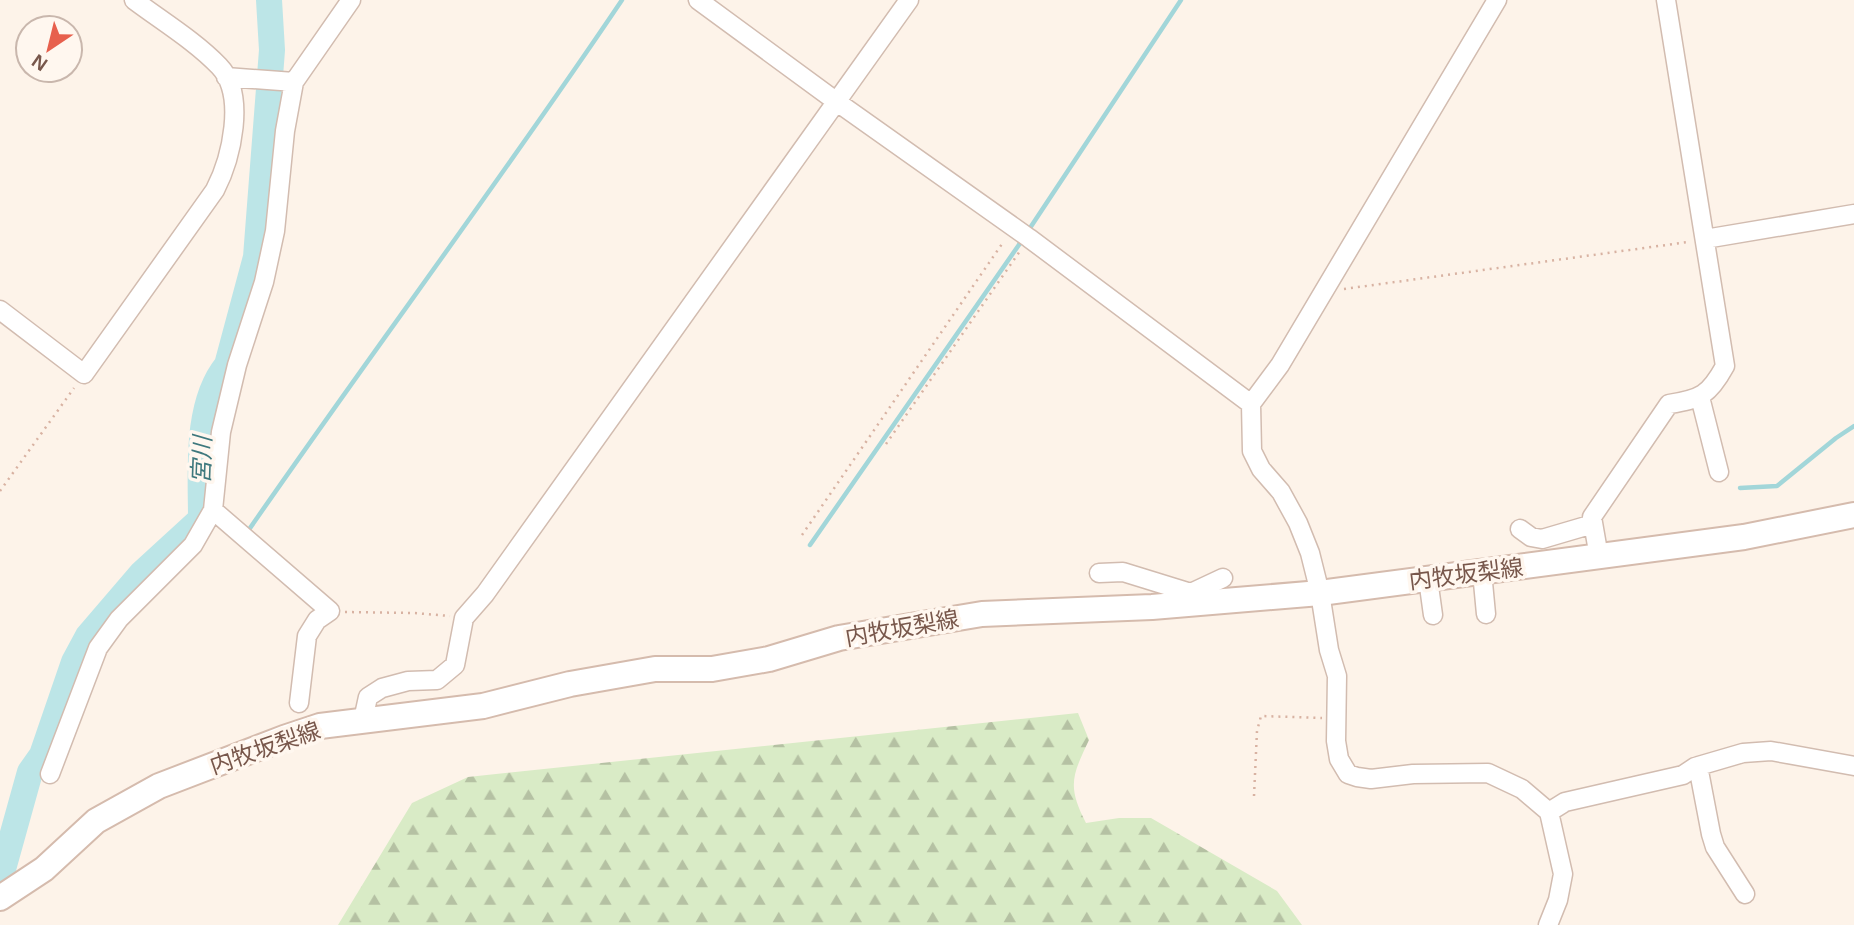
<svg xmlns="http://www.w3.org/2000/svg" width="1854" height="925" viewBox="0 0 1854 925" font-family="Arial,'Noto Sans JP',sans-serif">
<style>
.forest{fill:url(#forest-firs)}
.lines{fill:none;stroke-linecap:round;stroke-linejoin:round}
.stream{stroke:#a2d6d9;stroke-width:4.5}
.river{stroke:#bce5e7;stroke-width:26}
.street-casing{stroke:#d2bcb0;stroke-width:21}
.secondary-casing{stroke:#d5bbad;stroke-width:28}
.path{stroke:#d8b2a2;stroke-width:2.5;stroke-dasharray:2 5;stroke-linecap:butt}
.street{stroke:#fff;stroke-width:18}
.secondary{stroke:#fff;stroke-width:24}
.labels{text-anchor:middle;stroke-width:7;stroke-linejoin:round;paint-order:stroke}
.street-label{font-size:23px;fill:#78574b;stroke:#fff7ef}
.water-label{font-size:24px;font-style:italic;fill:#3e787d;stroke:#fff7ef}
</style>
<defs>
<pattern id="forest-firs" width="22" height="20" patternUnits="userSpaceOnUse" patternTransform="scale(1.75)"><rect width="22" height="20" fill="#d9ebc6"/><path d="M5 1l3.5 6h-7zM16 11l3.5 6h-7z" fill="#b5c1a3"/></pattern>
</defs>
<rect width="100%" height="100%" fill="#fdf3e9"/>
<!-- forest -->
<path class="forest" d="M1078,713L1089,740C1072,776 1067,786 1086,823L1119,818H1151L1277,891L1302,925H338L412,803L468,777Z"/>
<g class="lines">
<!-- stream -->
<path class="stream" d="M1028,231L1181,0
M1740,488L1777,486L1836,438L1854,426
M248,531C371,353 501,180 622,0
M810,545L1023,239
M0,870L3,869"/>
<!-- river -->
<path class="river" d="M3,869L30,772L42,755L74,662L88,636L142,573L201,519C201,471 195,404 227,365L256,257L272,50L269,0"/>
<!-- street casing -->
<g class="street-casing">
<path id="street" d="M698,0L837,102L1029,238L1251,404L1280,365L1497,0
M226,77L294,82
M1705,239L1854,214
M0,310L84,374L215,190C231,159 247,95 219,66C195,41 162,21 134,0
M1700,397L1719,472
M1251,404L1252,451L1261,469L1281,492L1298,523L1310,553L1320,593L1329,650L1337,676L1336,741L1339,759L1348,774L1357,777L1371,779L1413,774L1488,773L1522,789L1549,812L1563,874L1558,900L1548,925
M213,510L330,611L317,620L307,636L299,703
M1520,529L1531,537L1542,539L1593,524
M1599,557L1592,517L1669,404C1701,399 1709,395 1725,366L1666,0
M1482,572L1486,614
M1099,573L1123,572L1191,593L1192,604
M1428,579L1433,615
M1191,593L1223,578
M363,720L368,697L382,688L408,681L437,680L455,665L464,618L485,594L909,0
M1698,766L1711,834L1715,847L1745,894
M50,774L98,648L119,619L193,545L213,510L221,432L237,365L264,282L275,231L285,131L294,82L351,0
M1549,812L1565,802L1683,775L1695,767L1743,753L1771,751L1854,766"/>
</g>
<!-- secondary casing -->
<g class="secondary-casing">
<path id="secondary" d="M0,898L44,869L96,821L159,786L284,738L320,726L483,706L570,684L655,669H712L769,659L839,638L982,614L1152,607L1320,593L1744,537L1854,515"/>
</g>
<!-- path -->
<path class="path" d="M1344,289L1688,242
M886,444L1020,251
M0,491L74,388
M802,535L1004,241
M345,612L414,613L450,616
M1254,796L1257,731L1261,716L1322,718"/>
<!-- street -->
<use href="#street" class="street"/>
<!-- secondary -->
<use href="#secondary" class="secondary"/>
</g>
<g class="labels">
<!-- street labels -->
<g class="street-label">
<text transform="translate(1466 574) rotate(-7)" y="8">内牧坂梨線</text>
<text transform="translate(902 628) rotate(-10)" y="8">内牧坂梨線</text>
<text transform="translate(265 748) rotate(-19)" y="8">内牧坂梨線</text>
</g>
<!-- water labels -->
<g class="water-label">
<text transform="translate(202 460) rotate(-88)" y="8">宮川</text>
</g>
</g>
<!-- north arrow -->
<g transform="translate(49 49) rotate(215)"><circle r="33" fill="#fff7ef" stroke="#c9b7ad" stroke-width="2"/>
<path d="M0-5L12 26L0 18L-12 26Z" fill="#e7604d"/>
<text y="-10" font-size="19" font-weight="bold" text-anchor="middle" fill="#78574b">N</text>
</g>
</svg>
